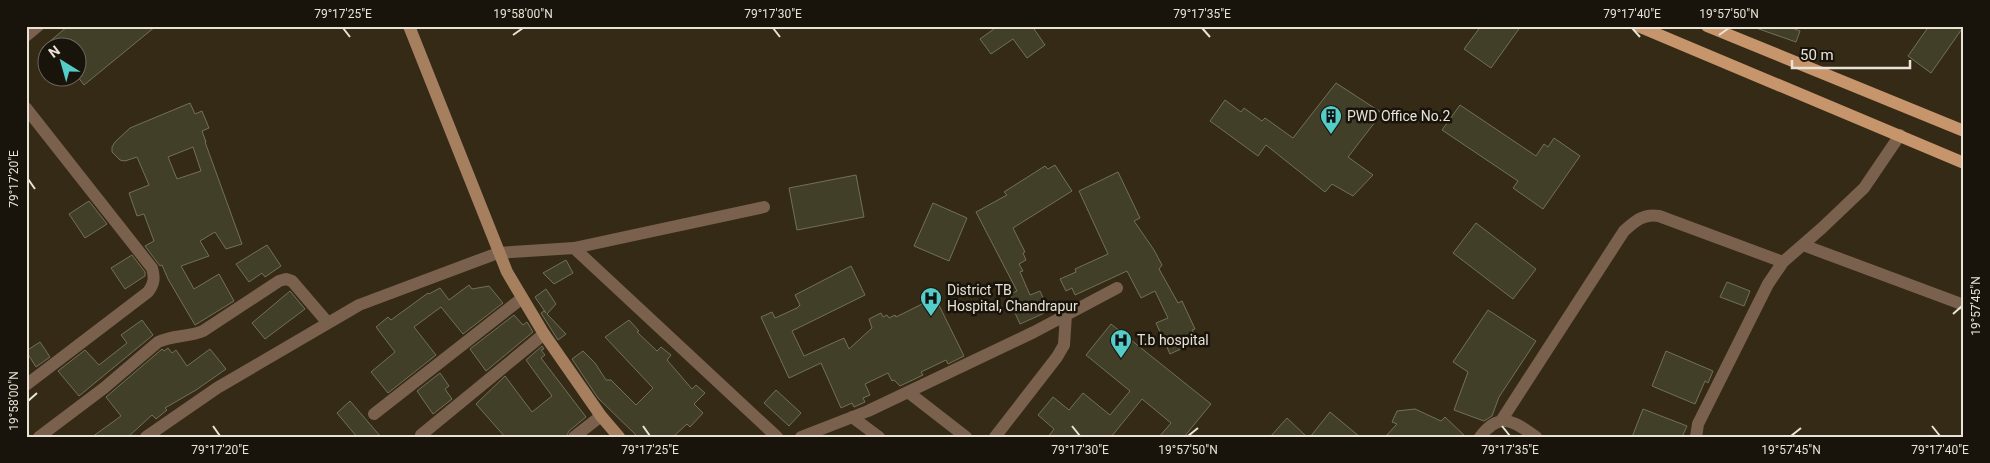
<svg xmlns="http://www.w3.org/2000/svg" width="1990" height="463" viewBox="0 0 1990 463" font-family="Roboto,sans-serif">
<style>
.building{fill:#413f28;stroke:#727058;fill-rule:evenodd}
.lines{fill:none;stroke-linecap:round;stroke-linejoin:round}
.street{stroke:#7a614d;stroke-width:12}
.secondary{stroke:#a67f5f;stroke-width:12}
.primary{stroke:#c7956b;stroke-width:12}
.ticks{fill:none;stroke:#e9e2d6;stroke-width:2}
.labels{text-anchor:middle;stroke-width:5;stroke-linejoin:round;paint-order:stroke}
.poi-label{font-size:14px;fill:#e9e2d6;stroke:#18140b;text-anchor:start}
.neatline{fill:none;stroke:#e9e2d6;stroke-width:2}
.ticks-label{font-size:12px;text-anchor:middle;fill:#e9e2d6}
</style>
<rect width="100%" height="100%" fill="#352a16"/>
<!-- building -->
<path class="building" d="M68,26H156L84,85L78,77V48H42Z
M998,26H1032L1045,45L1027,58L1013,39L991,54L980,39Z
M1481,26H1521L1491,68L1464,49Z
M1757,26H1787L1800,31L1796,42L1756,28Z
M1929,26H1964L1931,73L1908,56Z
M1336,83L1382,113L1348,157L1373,175L1353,196L1332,184L1325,192L1266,145L1258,156L1210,121L1225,100L1241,112L1244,108L1262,121L1265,118L1293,138Z
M190,103L195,114L202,111L209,128L202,131L206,142H205L242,244L226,249L215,232L200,241L209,256L181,266L194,289L219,274L234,301L195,325L168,279L162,265L160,266L145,246L154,241L144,214L137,216L129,193L149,185L137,157L125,161L120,160L112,152V147L115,142L130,128ZM193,147L201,171L177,179L168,157Z
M1460,105L1536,156L1544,144L1548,147L1554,138L1580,156L1543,209L1513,188L1518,181L1442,130Z
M1055,165L1072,191L1013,228L1025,252L1023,253L1026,260L1019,264L1023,271L1020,272L1030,295L1040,291L1049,311L1020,324L1011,304L1014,302L1010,294L1017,291L976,212L1007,195L1004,192L1045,166L1048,169Z
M1118,172L1140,218L1134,221L1154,250L1162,265L1159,269L1178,303L1182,301L1195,329L1192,330L1198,341L1170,354L1156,323L1168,318L1155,291L1141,298L1127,271L1075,295L1072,288L1066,291L1060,279L1076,272L1075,269L1108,254L1079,191Z
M856,175L864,217L797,230L789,188Z
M89,201L107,224L85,238L69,214Z
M933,203L967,218L949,261L914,246Z
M1476,223L1536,269L1513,299L1453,253Z
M267,245L281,266L265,277L262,273L249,282L236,264Z
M132,255L145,272V276L125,289L111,268Z
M566,260L573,273L554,284L543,273Z
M851,266L865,295L792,331L804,356L844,338L849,349L872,328L869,319L881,313L883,317L887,315L889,318L895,315L896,317L924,303L922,299L933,293L964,356L948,364L946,360L921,372L923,375L900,386L894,380L892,381L888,373L865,384L870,395L863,398L865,402L854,407L852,403L841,408L821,363L789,378L761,317L772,312L775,318L797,308L800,305L795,295Z
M1727,282L1750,291L1744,306L1720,297Z
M469,285L472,289L489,286L503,303L463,334L441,307L414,327L436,355L388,393L371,372L395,352L376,327L388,317L391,320L428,293L429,294L440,288L449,300Z
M546,289L556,304L547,314L566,334L558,340L541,313L544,311L546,313L535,297Z
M290,291L305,309L265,339L252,323Z
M1488,310L1536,341L1499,397L1492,416L1484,421L1454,410L1468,372L1453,362Z
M514,315L523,325L527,322L533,332L486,371L470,349Z
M142,320L153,335L79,396L58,371L85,350L99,365L127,343L121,335Z
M629,320L639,331L637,332L657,351L661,347L671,355L667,360L692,389L696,385L705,393L694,404L703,413L690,427L687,424L673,437H638L598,398L572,359L583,351L595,363L606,380H611L636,405L653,388L605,337Z
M1111,324L1211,404L1184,437H1159L1171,423L1142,399L1111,437H1048L1054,429L1038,415L1053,397L1069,410L1083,393L1110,415L1130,391L1086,355Z
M40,342L50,357L36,367L26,351Z
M542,346L544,349L541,350L545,355L541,358L586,417L569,431L566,437H505L476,404L505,376L532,412L552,396L526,360Z
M168,348L172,353L176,350L187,366L210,349L226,369L196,390L165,408L167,410L156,419L152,415L128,437H92L121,416L106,397L162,349L164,351Z
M1666,351L1713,371L1708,383L1705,381L1695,404L1652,386Z
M440,373L449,386L445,389L452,399L433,414L417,391Z
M776,390L801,413L789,426L764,403Z
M350,401L381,437H357L337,413Z
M1415,409L1441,421L1445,417L1466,437H1385L1397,424L1392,422L1397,411Z
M1643,409L1687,426L1682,437H1632Z
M1330,412L1360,437H1310Z
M1287,418L1307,437H1270Z"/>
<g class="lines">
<!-- street -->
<path class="street" d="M26,36L38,26
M26,108L152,268C155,278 154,284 148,292L26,385
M1803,245L1964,305
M574,248L777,437
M908,392L966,437
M374,414L521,299
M852,417L879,437
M1501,421L1624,231C1635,221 1644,213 1659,216L1783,262
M421,435L544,334
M39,437L104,388L158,342C172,335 189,337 203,331L279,281L286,279L292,281L328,323
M146,437L217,388L359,305L498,253L574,248L764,207
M574,437L601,416
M801,437L868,411L1034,332L1117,288
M995,437L1057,357L1064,345L1066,314
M1480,437C1500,410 1515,422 1536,437
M1696,437L1698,424L1768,284L1783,262L1822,228L1864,188L1900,135"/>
<!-- secondary -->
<path class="secondary" d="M409,26L507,272L544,334L601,416L619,437"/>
<!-- primary -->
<path class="primary" d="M1638,26L1964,163
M1707,26L1964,131"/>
</g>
<!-- ticks -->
<path class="ticks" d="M343,28L350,37M773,28L780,37M1202,28L1210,37M1632,28L1640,37M513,35L523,28M1719,35L1729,28M28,179L35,189M1953,314L1962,306M28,401L37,393M213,426L220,436M643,426L650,436M1072,426L1080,436M1502,426L1510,436M1932,426L1940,436M1188,436L1198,428M1791,436L1801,428"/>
<!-- icons -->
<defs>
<g id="building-pin" transform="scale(1.125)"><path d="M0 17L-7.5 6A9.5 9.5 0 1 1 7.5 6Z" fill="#54cdc8" stroke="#18140b"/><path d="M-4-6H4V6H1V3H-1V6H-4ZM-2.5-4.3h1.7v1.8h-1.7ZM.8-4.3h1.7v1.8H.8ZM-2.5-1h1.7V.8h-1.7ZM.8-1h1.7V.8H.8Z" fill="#111"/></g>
<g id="hospital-pin" transform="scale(1.125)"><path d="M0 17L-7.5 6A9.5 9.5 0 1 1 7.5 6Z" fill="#54cdc8" stroke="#18140b"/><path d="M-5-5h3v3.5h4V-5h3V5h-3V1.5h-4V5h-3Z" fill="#111"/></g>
</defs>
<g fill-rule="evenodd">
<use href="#building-pin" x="1331" y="116"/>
<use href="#hospital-pin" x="931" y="298"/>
<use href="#hospital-pin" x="1121" y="340"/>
</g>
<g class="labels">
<!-- poi labels -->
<g class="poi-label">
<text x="1347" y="121">PWD Office No.2</text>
<text x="947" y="295">District TB<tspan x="947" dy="16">Hospital, Chandrapur</tspan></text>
<text x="1137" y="345">T.b hospital</text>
</g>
</g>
<!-- border -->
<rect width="1990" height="463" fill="none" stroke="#18140b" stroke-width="55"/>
<!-- north arrow -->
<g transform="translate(62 62) rotate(323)"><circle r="24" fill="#18140b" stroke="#6c665c"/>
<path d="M0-4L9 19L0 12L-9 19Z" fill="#54cdc8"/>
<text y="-8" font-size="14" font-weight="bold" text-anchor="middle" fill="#e9e2d6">N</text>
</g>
<!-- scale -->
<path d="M1792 60v8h118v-8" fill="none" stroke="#e9e2d6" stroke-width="2.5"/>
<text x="1800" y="60" font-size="15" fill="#e9e2d6" stroke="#18140b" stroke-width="4" paint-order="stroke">50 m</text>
<rect x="28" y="28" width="1934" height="408" class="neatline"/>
<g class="ticks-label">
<text x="343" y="18">79°17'25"E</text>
<text x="523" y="18">19°58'00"N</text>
<text x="773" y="18">79°17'30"E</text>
<text x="1202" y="18">79°17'35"E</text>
<text x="1632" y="18">79°17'40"E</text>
<text x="1729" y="18">19°57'50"N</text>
<text transform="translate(14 179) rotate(-90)" y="4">79°17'20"E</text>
<text transform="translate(1976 306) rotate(-90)" y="4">19°57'45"N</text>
<text transform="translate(14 401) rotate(-90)" y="4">19°58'00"N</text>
<text x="220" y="454">79°17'20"E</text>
<text x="650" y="454">79°17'25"E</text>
<text x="1080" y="454">79°17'30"E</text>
<text x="1188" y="454">19°57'50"N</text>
<text x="1510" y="454">79°17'35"E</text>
<text x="1791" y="454">19°57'45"N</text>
<text x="1940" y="454">79°17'40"E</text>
</g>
</svg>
